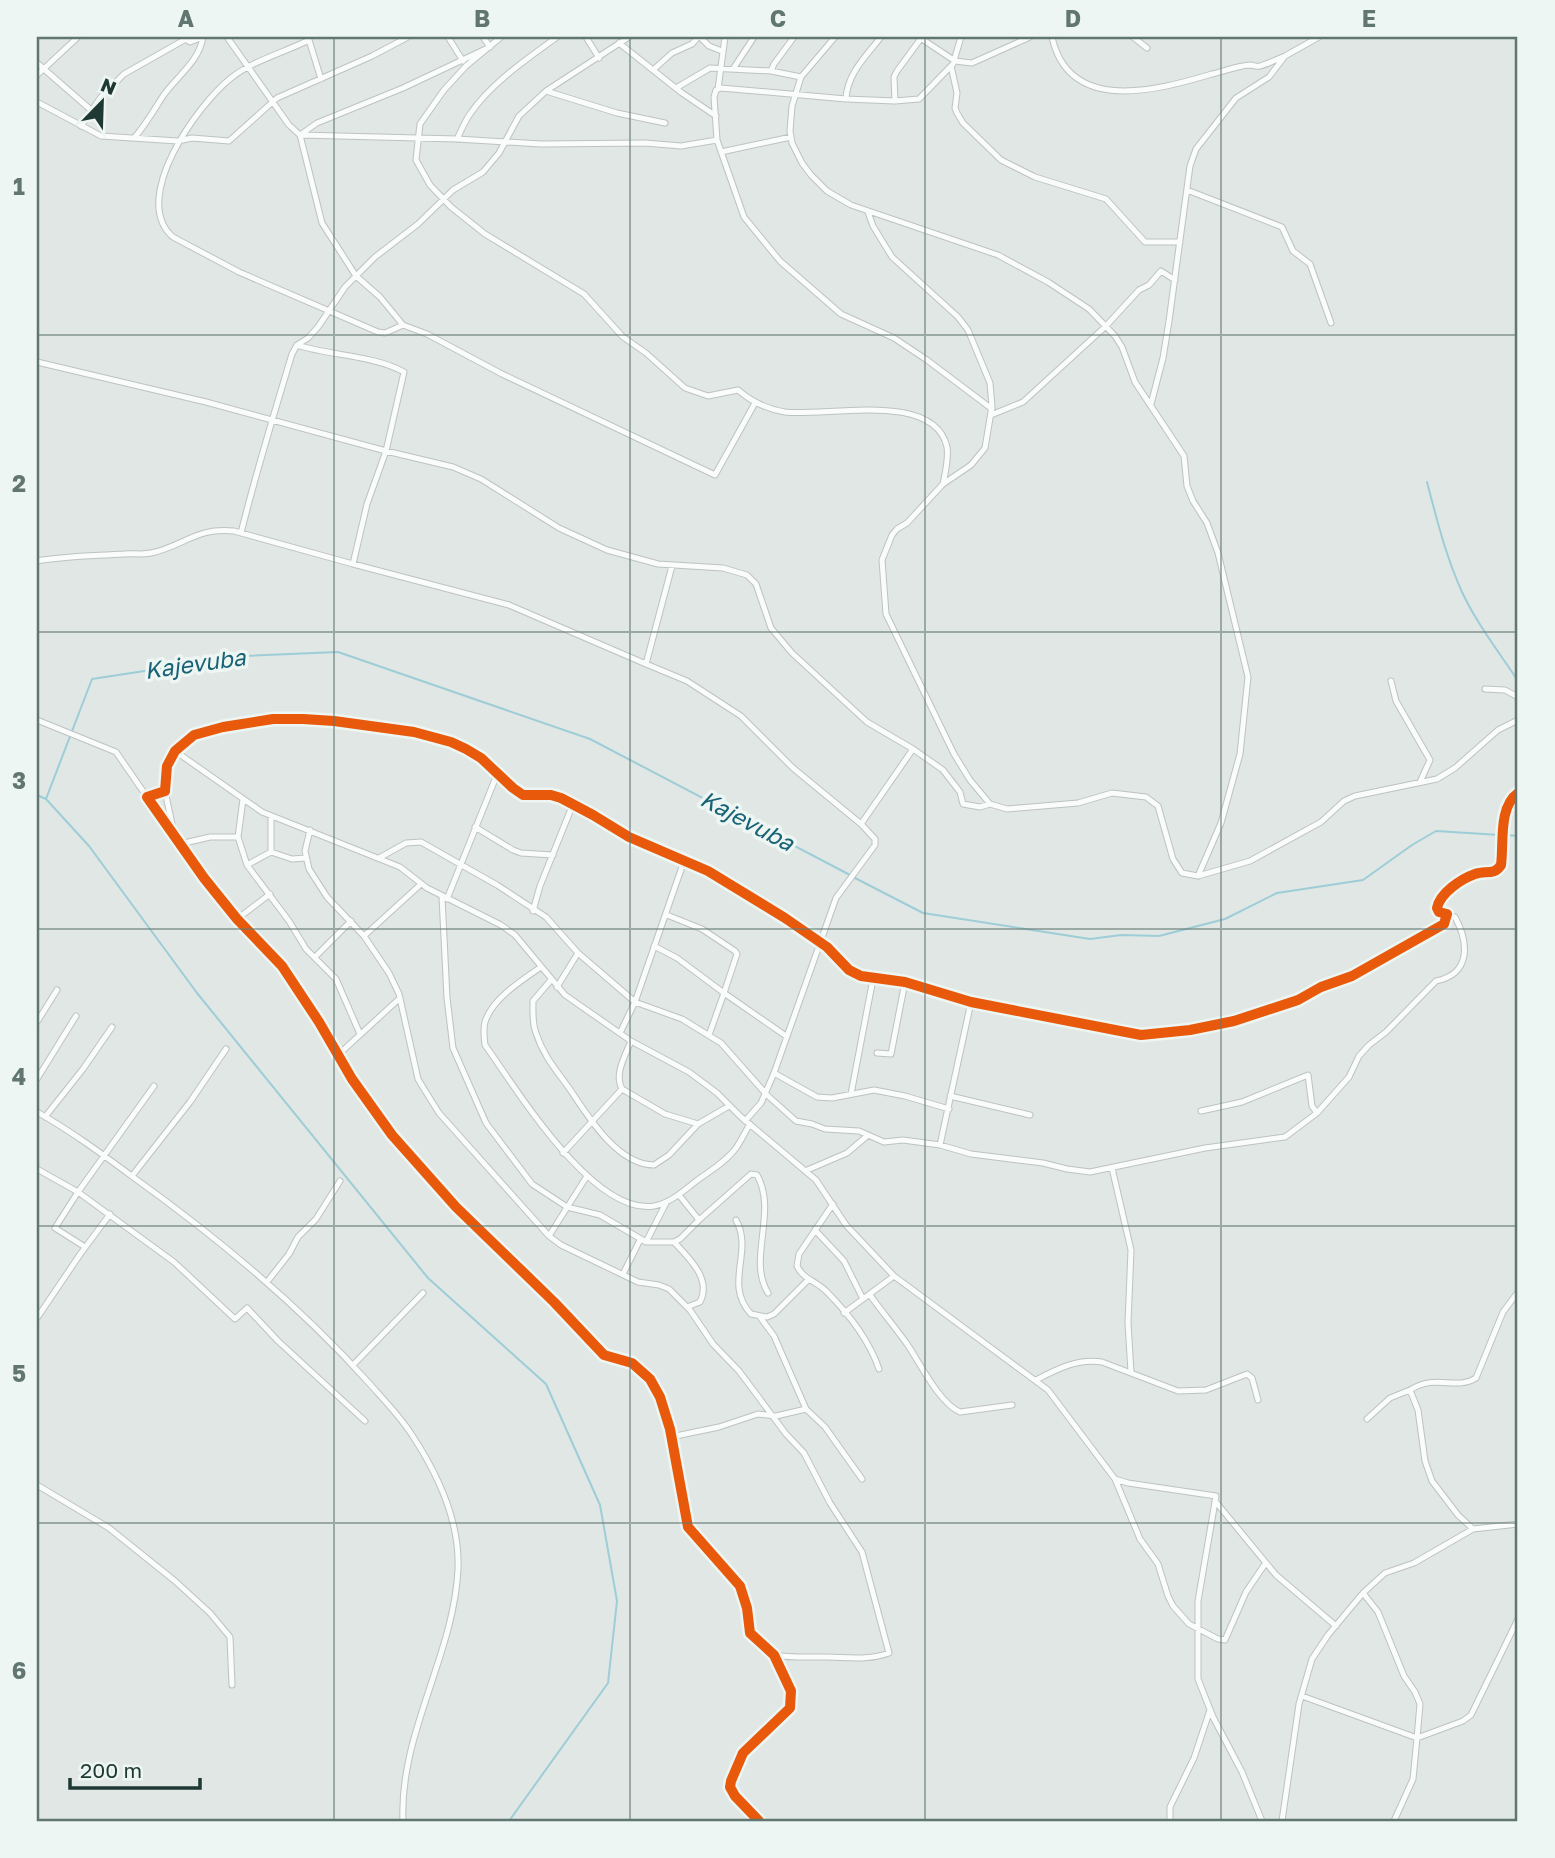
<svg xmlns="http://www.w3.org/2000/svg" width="1555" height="1858" viewBox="0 0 1555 1858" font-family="'Golos Text',sans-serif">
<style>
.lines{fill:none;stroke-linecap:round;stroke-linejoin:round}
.stream{stroke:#9ecdd7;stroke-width:2}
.street-casing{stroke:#bdc3c1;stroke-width:7}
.street{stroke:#fafbfb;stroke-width:5}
.cycleway-casing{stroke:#edf6f2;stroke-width:15}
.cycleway{stroke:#e8590c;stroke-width:10}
.grid{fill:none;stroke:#627671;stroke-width:2;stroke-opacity:0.55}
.labels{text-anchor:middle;stroke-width:7;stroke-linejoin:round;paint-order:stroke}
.water-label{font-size:23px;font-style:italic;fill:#186276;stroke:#edf6f2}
.neatline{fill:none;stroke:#627671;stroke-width:2.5}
.grid-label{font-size:23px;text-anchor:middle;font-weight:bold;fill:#627671}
</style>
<rect width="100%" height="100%" fill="#e0e7e4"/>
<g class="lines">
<!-- stream -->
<path class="stream" d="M1427,482C1437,520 1446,557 1462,592C1477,624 1499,652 1518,681
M37,795L46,799L89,846L197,993L428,1278L546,1384L600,1505L617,1601L608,1683L509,1821
M46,799L92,679L243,656L338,652L590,739L850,875
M1505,835L1518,836
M855,878L923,913L1090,939L1121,935L1159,936L1225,919L1277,893L1363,880L1412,845L1436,831L1500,835"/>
<!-- street casing -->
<g class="street-casing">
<path id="street" d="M182,37L190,42L203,37
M227,37L289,125L300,135L457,139L541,144L645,143L681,146L717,140L714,97L716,90L721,88L846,99L895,101L919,99L953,64L961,37
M307,37L309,40C283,53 252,61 231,78C198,104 129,199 173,237L239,272L378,332L385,333L403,325
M448,37L463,61
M483,37L490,47L403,88L317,123L300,135L322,223L356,276L380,297L403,325L427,334L502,374L715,475L755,403
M501,37L466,66L444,90L420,124L416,160L430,185L451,207L485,234L584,294L623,337L646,353L685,388L708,396L738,390C752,402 766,409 785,412C826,417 934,390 947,447C949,459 945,473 943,484
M586,37L599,58
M700,37L709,46L722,51
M835,37L801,77L792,106L790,131L792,143L802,163L811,175L827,191L851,205L998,255L1048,282L1089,309L1115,336L1122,347L1135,382L1184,456L1187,486L1193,501L1207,523L1218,553L1248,677L1240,754L1221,823L1198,876
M919,37L955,61L972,63L1030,37
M1052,37C1069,115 1158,90 1212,74C1224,71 1238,66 1249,65C1257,65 1252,67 1260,66C1268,64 1277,59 1285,56
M1133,37L1147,48
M309,40L321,79
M619,43L682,93L716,116
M37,63L91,110
M951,66L957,93L955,108L957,113L963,123L1001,160L1035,177L1106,199L1145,242H1180
M733,69L754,37
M653,70L672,53L692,44L698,37
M771,71L774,64L794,37
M37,75L78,37
M676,88L710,68L771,71L801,77
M718,89L725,37
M546,91L617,113L665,123
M846,99C847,74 866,56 881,37
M895,101L894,77L897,71L922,37
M37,102L101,136L178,141L192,138L229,141L277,98L372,56L408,37
M81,126L101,97L124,74L184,40
M135,137C146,124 154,110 163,96C177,76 199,62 203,37
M457,139C461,131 465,121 470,114C491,83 527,59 557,37
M717,140L744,217L780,261L841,314L894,338L927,360L992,409
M721,152L791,137
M1187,190L1282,227L1293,251L1310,264L1331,323
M868,212L873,226L892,257L958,317L968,330L990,383L992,406L985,448L971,465L943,484L907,523L897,529L892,535L882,560L886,614L954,754L970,780L990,804
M37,362L206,402L386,451L453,467L481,479L559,528L607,550L658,564L723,568L747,575L756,584L771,628L792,653L867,722L913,749L943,770L960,792L963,804L980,807L990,804L1007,809L1078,803L1112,793L1146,797L1158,806L1173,859L1182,873L1198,876L1250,861L1321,822L1344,801L1355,796L1437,779L1455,768L1498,730L1518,720
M1151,404L1163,358L1169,321L1190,166L1196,149L1236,98L1269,77L1285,56L1319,37
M991,415L1023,402L1106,326L1139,290L1149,285L1161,271L1175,280
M241,533C256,472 274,414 292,354L297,345L308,338L318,327L345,287L375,257L418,224L453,190L483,172L499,153L519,116L546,91L629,37
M37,561C66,556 94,556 124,554C133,553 142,555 151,553C184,546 196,527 234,531L353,564L367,504L386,451L404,372C373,355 331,356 297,345
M353,564L509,605L646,664L672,566
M646,664L687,681L741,716L793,768L861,824
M1391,681L1396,701L1430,760L1420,782
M1485,689L1505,690L1518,697
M37,720L116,752L147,797
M175,751L262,812L400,867L427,888L501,925L515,935L565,995L631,1041L689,1072L717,1093L740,1116L816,1180L846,1225L894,1276L1048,1390L1115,1479L1140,1539L1158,1564L1168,1596L1173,1606L1189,1624L1218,1639L1225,1640L1246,1592L1265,1564
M165,791L172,824L170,832
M243,799L238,837L247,865L289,921L306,949L336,979L360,1034
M271,816V852L292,859L306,858
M475,827L513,850L521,853L553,855
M310,830L305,851L309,869L327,897L364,936L389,973L399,994L418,1079L424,1089L439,1113L549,1236L561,1245L638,1282L659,1285L669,1289L690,1310L713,1344L739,1371L786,1434L804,1453L830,1503L862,1552L889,1653C868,1661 845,1657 824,1657C807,1657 791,1658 774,1655
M180,844L210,837H238
M379,858L406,843L421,842L497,885L546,917L578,953L635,1002L682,1019L721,1043L767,1095L796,1121L812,1124L825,1129L859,1131L884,1142L903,1140L940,1145L971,1154L1043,1163L1067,1169L1090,1172L1205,1148L1285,1137L1317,1113L1349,1077L1359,1056L1369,1045L1386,1032L1436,981C1471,974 1469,943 1455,917L1447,914
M247,865L271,852
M442,897L447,998L453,1048L486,1123L532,1184L567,1207L600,1215L646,1242H674L680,1239L699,1220L679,1195
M447,899L498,772
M533,911L540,886L573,804
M667,915L702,929L735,951L737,954L724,993L786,1036
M237,919L270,894
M364,936L421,884
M654,946L677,958L724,993L709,1035
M315,957L351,921
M541,967C522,980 492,999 485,1022C483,1029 484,1037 485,1045C516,1088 593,1216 654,1206C670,1203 682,1192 695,1182C708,1172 726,1162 736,1148C741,1141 745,1132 750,1124
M551,980L533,1001C533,1012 532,1023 536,1033C543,1055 556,1070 569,1088C587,1115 617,1165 654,1165L669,1155L698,1124L729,1106
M557,987L578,953
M37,1022L57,990
M620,1033L635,1002L684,861
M631,1041C625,1056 614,1074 622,1089L665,1114L698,1124
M877,1053L891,1054L905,982
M338,1055L400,998
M774,1073L817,1097L832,1098L874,1090L905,1096L949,1109
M37,1079L76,1016
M154,1086L78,1192L174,1262L235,1319L247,1308L278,1341L365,1421
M851,1094L873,979
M950,1096L1030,1115
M1201,1111L1242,1102L1308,1075L1312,1106L1317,1113
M37,1112C71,1131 102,1154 133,1177C218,1238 298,1304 368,1382C383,1399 400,1416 412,1435C437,1473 460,1522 458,1569C454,1655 399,1734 403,1821
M45,1117L83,1069L112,1027
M745,1121L761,1103L774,1073L836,898L875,845V839L861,824L913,749
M940,1145L971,1002
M563,1153L622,1089
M1112,1168L1131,1250L1128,1323L1131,1372
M37,1169L78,1192L55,1228L85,1247
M805,1171L847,1153L867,1136
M132,1176L190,1102L226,1049
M833,1204L799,1254L797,1266C803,1279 816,1281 826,1291C847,1312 869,1340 879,1369
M699,1220L751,1174L757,1175C778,1212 747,1259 768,1293
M736,1220C754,1252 723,1284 751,1314L767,1317L774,1314L808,1280
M815,1230L844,1261L863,1299
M549,1236L587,1176
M646,1242L666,1203
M674,1242C689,1258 712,1279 700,1302L687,1307
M623,1274L640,1240
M267,1282L289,1254L298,1237L316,1219L340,1181
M870,1295C882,1312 895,1327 907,1344C920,1363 939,1403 960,1412L1012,1405
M844,1313L894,1276
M760,1317L774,1336L806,1409L825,1427L862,1479
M37,1318L81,1253L110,1214
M353,1365L423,1293
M1036,1380C1057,1369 1078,1358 1102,1362L1178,1391L1206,1390L1247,1374L1252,1378L1258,1400
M1410,1390C1436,1373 1456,1391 1476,1378L1503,1312L1518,1292
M1367,1419L1390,1398L1410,1390L1418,1410L1425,1461L1432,1481L1458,1515L1473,1529
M671,1437L719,1427L758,1414L776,1416L806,1409
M1115,1479L1128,1483L1216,1496L1198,1601V1679L1213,1717L1242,1772L1262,1821
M37,1485L109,1528L175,1581L210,1613L230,1637L232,1685
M1215,1501L1276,1575L1336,1626
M1302,1696L1417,1738L1420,1704L1415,1692L1404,1676L1378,1612L1363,1593
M759,1821L735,1796L730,1787L731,1781L743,1753L790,1708L791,1691L774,1655L750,1633L747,1608L740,1586L688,1527L670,1429L660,1397L650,1379L632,1363L604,1355L554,1302L456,1207L392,1135L352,1079L319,1022L282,966L237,919L204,878L147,797L165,791L167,766L175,751L194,735L223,727L273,719H303L334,721L414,732L451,742L466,749L481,758L513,788L523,795H551L561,798L593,815L629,837L708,871L785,918L827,947L849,970L861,976L905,982L971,1002L1141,1035L1190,1030L1234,1021L1298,1000L1321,987L1352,976L1444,924L1447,914L1439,912L1437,908C1440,893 1461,879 1475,874C1485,870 1494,876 1501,865C1504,844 1498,807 1518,793
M1170,1821V1807L1194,1758L1210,1710
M1282,1821L1299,1704L1312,1659L1328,1635L1363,1593L1385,1573L1414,1563L1473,1529L1518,1524
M1394,1821L1413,1779L1417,1738L1463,1721L1471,1715L1518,1619"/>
</g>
<!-- street -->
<use href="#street" class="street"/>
<!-- cycleway casing -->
<g class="cycleway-casing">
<path id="cycleway" d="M759,1821L735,1796L730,1787L731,1781L743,1753L790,1708L791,1691L774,1655L750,1633L747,1608L740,1586L688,1527L670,1429L660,1397L650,1379L632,1363L604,1355L554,1302L456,1207L392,1135L352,1079L319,1022L282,966L237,919L204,878L147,797L165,791L167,766L175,751L194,735L223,727L273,719H303L334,721L414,732L451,742L466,749L481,758L513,788L523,795H551L561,798L593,815L629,837L708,871L785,918L827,947L849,970L861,976L905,982L971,1002L1141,1035L1190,1030L1234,1021L1298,1000L1321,987L1352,976L1444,924L1447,914L1439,912L1437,908C1440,893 1461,879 1475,874C1485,870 1494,876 1501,865C1504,844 1498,807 1518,793"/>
</g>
<!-- cycleway -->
<use href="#cycleway" class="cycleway"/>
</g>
<!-- grid -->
<path class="grid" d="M334,37V1821M630,37V1821M925,37V1821M1221,37V1821M37,335H1518M37,632H1518M37,929H1518M37,1226H1518M37,1523H1518"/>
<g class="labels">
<!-- water labels -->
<g class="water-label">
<text transform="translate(195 664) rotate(-8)" y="8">Kajevuba</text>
<text transform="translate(747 821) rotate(28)" y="8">Kajevuba</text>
</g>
</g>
<!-- border -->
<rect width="1555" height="1858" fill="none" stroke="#edf6f2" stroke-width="77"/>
<!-- north arrow -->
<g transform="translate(102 102) rotate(23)" stroke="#edf6f2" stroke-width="5" paint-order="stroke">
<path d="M0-5L12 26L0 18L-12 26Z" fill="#1e3933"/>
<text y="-10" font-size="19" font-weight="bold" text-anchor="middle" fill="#1e3933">N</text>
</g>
<!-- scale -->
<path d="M70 1778v10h130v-10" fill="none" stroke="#1e3933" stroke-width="3.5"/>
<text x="80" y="1778" font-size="21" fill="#1e3933" stroke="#edf6f2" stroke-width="5" paint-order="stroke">200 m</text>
<rect x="38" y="38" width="1478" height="1782" class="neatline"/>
<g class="grid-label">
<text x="186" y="27">A</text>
<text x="482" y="27">B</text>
<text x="778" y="27">C</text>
<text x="1073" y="27">D</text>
<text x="1369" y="27">E</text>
<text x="19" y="195">1</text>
<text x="19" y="492">2</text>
<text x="19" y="789">3</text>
<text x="19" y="1085">4</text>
<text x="19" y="1382">5</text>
<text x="19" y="1679">6</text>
</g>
</svg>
